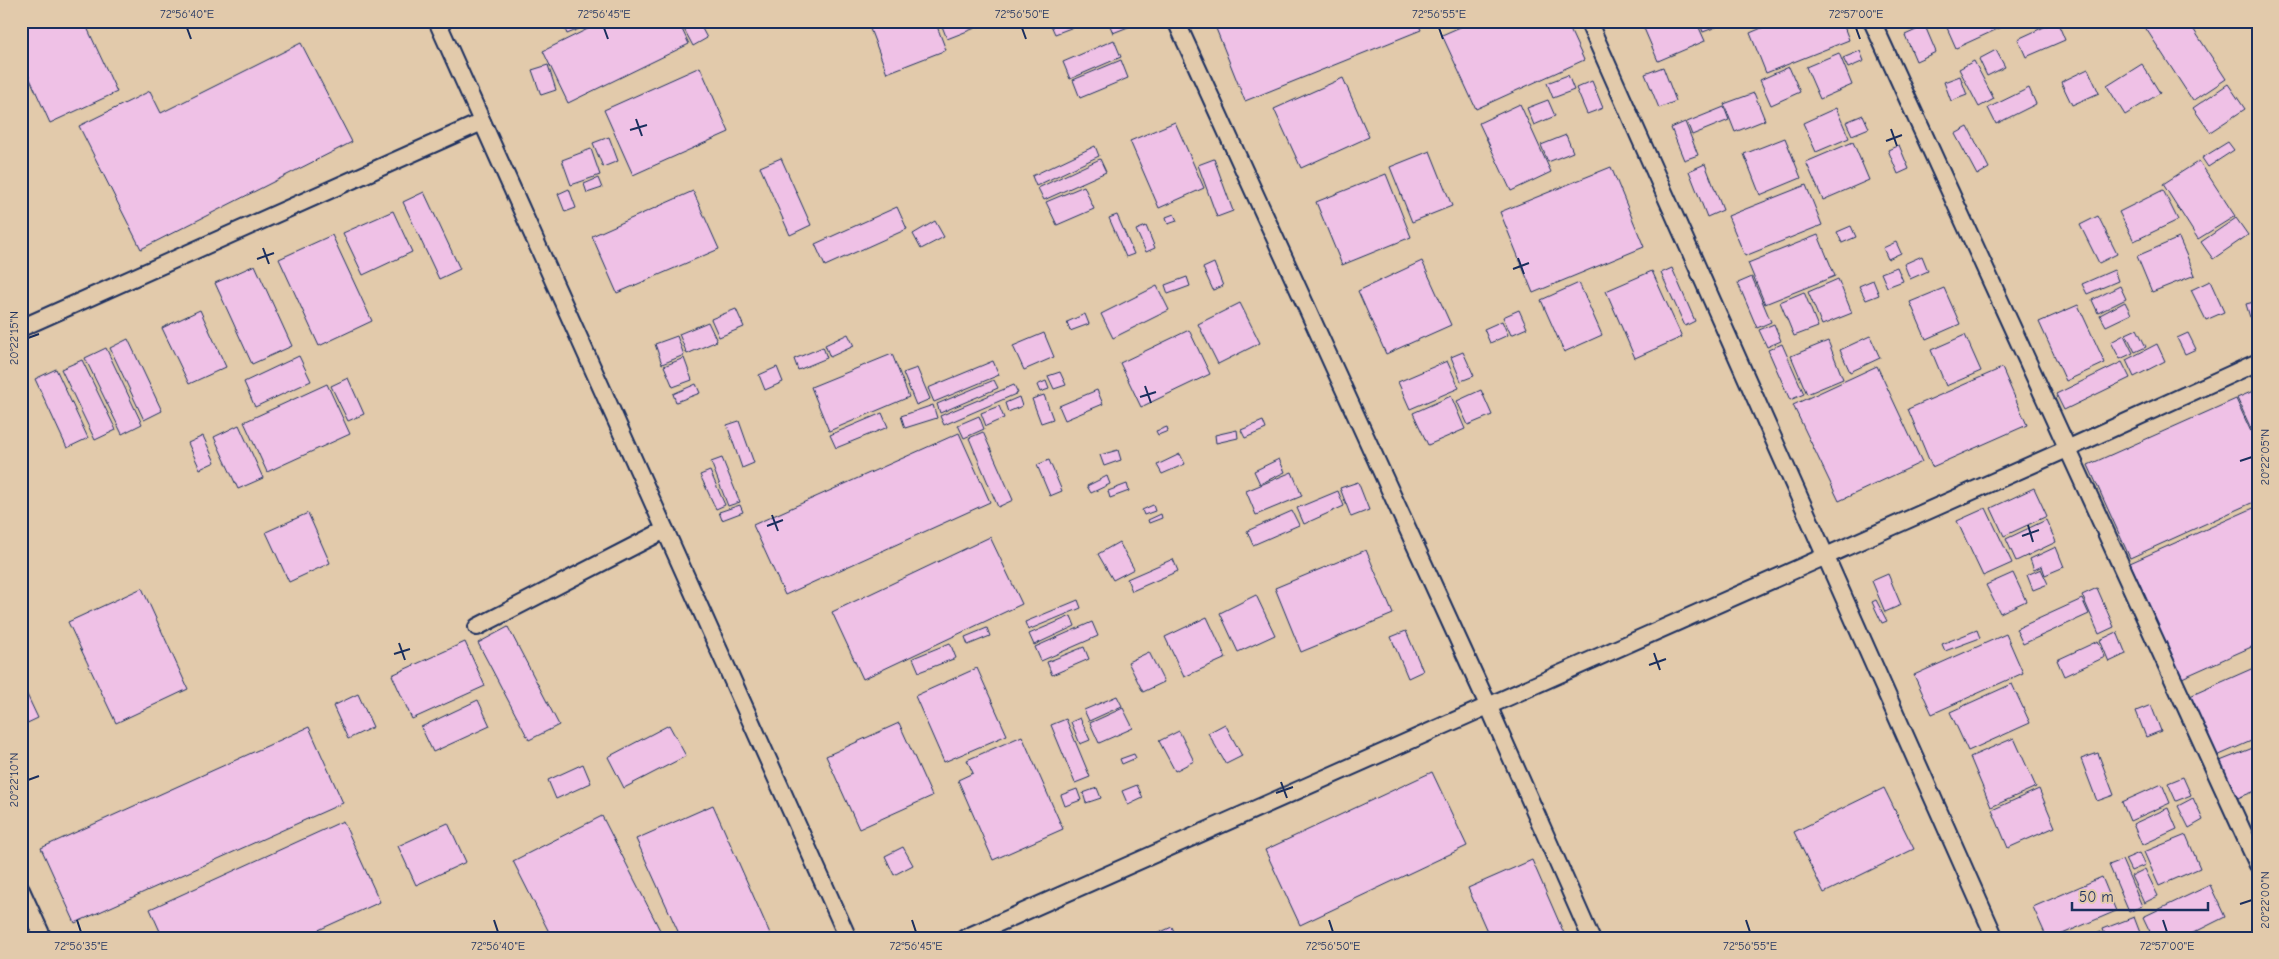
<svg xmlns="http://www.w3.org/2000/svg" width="2279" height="959" viewBox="0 0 2279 959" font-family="'Comic Neue',sans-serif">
  <rect width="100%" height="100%" fill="#e2caab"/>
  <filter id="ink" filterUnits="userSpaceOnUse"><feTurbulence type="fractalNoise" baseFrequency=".02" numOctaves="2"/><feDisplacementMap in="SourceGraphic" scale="10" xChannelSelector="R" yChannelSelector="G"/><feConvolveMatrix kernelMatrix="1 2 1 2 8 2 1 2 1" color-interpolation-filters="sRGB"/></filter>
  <g filter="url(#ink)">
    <!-- building -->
    <g fill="#efc1e6" stroke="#1b2f5e">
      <polygon points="21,21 84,21 117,92 50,123 21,59"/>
      <polygon points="576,21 579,29 567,34 562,22"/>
      <polygon points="604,21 678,21 689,44 568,103 543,51"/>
      <polygon points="695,21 698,21 707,38 693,46 683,27"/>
      <polygon points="867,21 935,21 946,50 887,73"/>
      <polygon points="940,21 993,21 947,39"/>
      <polygon points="1055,21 1089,21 1055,34 1050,23"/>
      <polygon points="1108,21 1132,21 1133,25 1113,33"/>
      <polygon points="1213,21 1417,21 1421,30 1245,101"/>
      <polygon points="1474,21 1566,21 1584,60 1476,109 1442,35"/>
      <polygon points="1654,21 1696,21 1705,41 1658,61 1643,26"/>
      <polygon points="1699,21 1719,21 1721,25 1703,32"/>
      <polygon points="1778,21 1842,21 1849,40 1766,73 1750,33"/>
      <polygon points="1944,21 2015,21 1956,48"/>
      <polygon points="2057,21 2065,40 2026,57 2018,39"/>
      <polygon points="2141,21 2188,21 2226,79 2193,101"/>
      <polygon points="1925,26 1936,52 1916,61 1905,35"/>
      <polygon points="1114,40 1121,57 1070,79 1063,62"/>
      <polygon points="301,43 352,142 141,249 79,126 150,91 161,113"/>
      <polygon points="1996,50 2005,67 1987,76 1979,59"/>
      <polygon points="1860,51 1864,61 1848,68 1843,58"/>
      <polygon points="1839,53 1852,85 1820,99 1806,67"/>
      <polygon points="1121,60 1128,78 1080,98 1073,80"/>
      <polygon points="1974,61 1994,99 1979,107 1959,69"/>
      <polygon points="2142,64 2160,93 2125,115 2107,86"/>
      <polygon points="548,65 556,90 541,95 532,70"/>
      <polygon points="700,67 729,132 633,175 604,110"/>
      <polygon points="1663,67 1676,101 1659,108 1645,74"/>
      <polygon points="1789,67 1800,92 1771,105 1760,80"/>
      <polygon points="2088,69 2099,93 2072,105 2061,82"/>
      <polygon points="1568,75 1574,90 1553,98 1547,83"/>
      <polygon points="1960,76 1967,95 1951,101 1944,82"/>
      <polygon points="1343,78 1369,137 1301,168 1274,109"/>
      <polygon points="1592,81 1603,108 1587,114 1576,88"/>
      <polygon points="2228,84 2245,109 2210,132 2193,108"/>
      <polygon points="2029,88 2036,104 1996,124 1988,108"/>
      <polygon points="1754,93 1765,120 1735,132 1724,104"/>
      <polygon points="1548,100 1555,116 1534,125 1527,108"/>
      <polygon points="1520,104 1551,172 1511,191 1479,123"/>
      <polygon points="1724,107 1729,120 1692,135 1687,122"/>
      <polygon points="1836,108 1849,138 1816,152 1803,123"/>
      <polygon points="1863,115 1869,128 1852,135 1846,122"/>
      <polygon points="1175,122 1204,188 1159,208 1130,141"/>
      <polygon points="1685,122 1698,155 1684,160 1671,128"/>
      <polygon points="1968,127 1989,168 1977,175 1955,134"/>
      <polygon points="1566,135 1573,152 1548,162 1541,145"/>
      <polygon points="609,137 618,161 603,167 593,143"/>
      <polygon points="1785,138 1801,178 1760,195 1744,154"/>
      <polygon points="1853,142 1869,180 1823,200 1806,162"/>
      <polygon points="2228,142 2234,150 2208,167 2202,158"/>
      <polygon points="1899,145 1909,169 1898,174 1888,150"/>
      <polygon points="1095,146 1099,156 1036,186 1032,176"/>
      <polygon points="591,149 600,175 571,185 562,160"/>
      <polygon points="1430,151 1452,206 1412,222 1390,167"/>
      <polygon points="781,158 811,225 790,235 760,167"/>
      <polygon points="1100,159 1106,172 1044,200 1038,188"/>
      <polygon points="1214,159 1233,211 1217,217 1198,165"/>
      <polygon points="2199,161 2235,216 2198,239 2163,184"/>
      <polygon points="1705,164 1723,210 1707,217 1689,171"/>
      <polygon points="1611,167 1644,247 1533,293 1500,212"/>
      <polygon points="1386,174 1411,237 1342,265 1316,202"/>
      <polygon points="598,178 602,188 587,193 584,184"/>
      <polygon points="1806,185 1822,225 1745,256 1728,216"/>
      <polygon points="1084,186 1094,209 1057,225 1046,202"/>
      <polygon points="569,189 576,208 565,212 558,194"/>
      <polygon points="2163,190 2178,220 2134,241 2119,212"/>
      <polygon points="693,191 719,249 617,293 592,236"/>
      <polygon points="424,192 460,269 439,279 403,202"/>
      <polygon points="897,207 907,229 825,266 815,244"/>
      <polygon points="393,211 412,252 363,275 343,233"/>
      <polygon points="1174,214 1177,221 1168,224 1166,217"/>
      <polygon points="1117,215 1134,254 1126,257 1109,218"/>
      <polygon points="2098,216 2117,254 2099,263 2080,225"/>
      <polygon points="2236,218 2248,235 2213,259 2201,242"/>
      <polygon points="935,221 944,237 921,249 913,234"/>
      <polygon points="1146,226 1155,248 1146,252 1136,230"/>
      <polygon points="1851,226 1856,237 1842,243 1837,232"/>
      <polygon points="332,235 372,321 319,346 279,259"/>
      <polygon points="1818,235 1835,276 1765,304 1748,263"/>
      <polygon points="2179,238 2195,275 2152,292 2137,256"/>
      <polygon points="1896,242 1901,253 1888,259 1883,248"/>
      <polygon points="1922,256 1928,271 1910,279 1904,264"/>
      <polygon points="1422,261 1451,325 1386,354 1358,291"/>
      <polygon points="1214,263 1223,286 1213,290 1203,268"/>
      <polygon points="255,265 292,346 252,364 215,283"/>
      <polygon points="1897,267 1903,281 1887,287 1881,273"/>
      <polygon points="1672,268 1695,321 1685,326 1661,273"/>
      <polygon points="2114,270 2118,281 2087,294 2082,284"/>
      <polygon points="1652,271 1682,337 1635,358 1606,291"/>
      <polygon points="1187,277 1190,286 1168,294 1165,285"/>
      <polygon points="1752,277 1771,322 1757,328 1738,283"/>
      <polygon points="1838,279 1852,313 1822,325 1808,292"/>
      <polygon points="1873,280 1879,295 1866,300 1859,286"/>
      <polygon points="2210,281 2224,312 2206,320 2191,290"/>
      <polygon points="1579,283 1602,335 1564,352 1541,300"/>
      <polygon points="1157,286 1169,310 1113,338 1101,314"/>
      <polygon points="2120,286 2126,299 2098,313 2092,300"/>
      <polygon points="1944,288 1960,324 1926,339 1910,302"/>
      <polygon points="1804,292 1818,327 1794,336 1780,302"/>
      <polygon points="2258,301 2258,322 2252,324 2246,304"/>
      <polygon points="2125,302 2131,314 2106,326 2100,315"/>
      <polygon points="1240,303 1260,343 1218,364 1198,324"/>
      <polygon points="2078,305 2105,363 2066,381 2039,322"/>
      <polygon points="736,309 744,327 719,337 711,319"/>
      <polygon points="200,310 226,367 189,384 162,328"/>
      <polygon points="1519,310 1527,328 1511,335 1503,317"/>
      <polygon points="1085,314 1089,324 1070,331 1067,322"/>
      <polygon points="1502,321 1508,335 1490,343 1484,329"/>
      <polygon points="708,322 717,341 687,354 679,334"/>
      <polygon points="1774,324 1781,341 1767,347 1759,330"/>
      <polygon points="2137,329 2146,347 2135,352 2126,334"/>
      <polygon points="1189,330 1210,374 1141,407 1120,363"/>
      <polygon points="1044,333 1054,357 1024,370 1013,346"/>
      <polygon points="2188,333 2196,349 2185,354 2177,338"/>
      <polygon points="848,334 854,346 830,357 825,345"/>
      <polygon points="1965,335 1981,371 1946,386 1931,350"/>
      <polygon points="2124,335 2133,353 2120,359 2111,342"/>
      <polygon points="677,336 684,355 662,364 655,344"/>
      <polygon points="1870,336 1880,358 1850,372 1840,350"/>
      <polygon points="128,339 162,411 144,420 110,348"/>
      <polygon points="1828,341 1843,379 1807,394 1791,356"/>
      <polygon points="1782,344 1804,394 1790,400 1768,350"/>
      <polygon points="2157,344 2165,361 2134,377 2126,360"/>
      <polygon points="823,347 827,358 798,370 794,359"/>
      <polygon points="106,348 142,424 122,434 85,358"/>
      <polygon points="1463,352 1474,376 1461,381 1451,357"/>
      <polygon points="892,354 909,397 829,431 811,387"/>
      <polygon points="299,356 311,381 255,407 244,382"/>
      <polygon points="684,358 692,380 673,387 664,366"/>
      <polygon points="82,360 116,430 95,440 61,369"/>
      <polygon points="993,361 999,375 934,402 928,388"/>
      <polygon points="1447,361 1459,388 1410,409 1398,382"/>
      <polygon points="2122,362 2130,378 2064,410 2056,394"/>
      <polygon points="1877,366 1922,462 1839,501 1793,405"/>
      <polygon points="777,367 783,382 765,390 759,375"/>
      <polygon points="917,368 930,399 916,405 903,373"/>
      <polygon points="2002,368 2027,425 1932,467 1908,409"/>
      <polygon points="56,369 88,438 67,448 35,379"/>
      <polygon points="1060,372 1066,385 1054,389 1048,376"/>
      <polygon points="348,378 364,414 348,421 331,386"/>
      <polygon points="994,380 998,388 940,413 937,404"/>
      <polygon points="1046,381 1049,389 1040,392 1037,385"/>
      <polygon points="327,384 350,434 267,472 244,422"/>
      <polygon points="696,384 700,393 676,402 673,394"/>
      <polygon points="1014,385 1018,393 944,425 940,416"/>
      <polygon points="2258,389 2258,444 2237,398"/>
      <polygon points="1097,390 1103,404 1065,420 1059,406"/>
      <polygon points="1481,390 1492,415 1468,425 1457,401"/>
      <polygon points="1044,395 1053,419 1041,423 1032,399"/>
      <polygon points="1451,396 1465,429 1428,445 1413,413"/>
      <polygon points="1019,397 1022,406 1008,412 1005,403"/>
      <polygon points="2236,399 2258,447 2258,500 2130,558 2088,465"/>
      <polygon points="933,405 937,418 905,428 901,416"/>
      <polygon points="999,406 1004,418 986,426 981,413"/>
      <polygon points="882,413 888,427 836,448 830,435"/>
      <polygon points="979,416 984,429 964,438 958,425"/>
      <polygon points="739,421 754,463 742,468 727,425"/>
      <polygon points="1263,421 1266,429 1245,438 1241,430"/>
      <polygon points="239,425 263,478 238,489 214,437"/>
      <polygon points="1167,427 1168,431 1158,435 1156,431"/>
      <polygon points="1237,430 1238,438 1216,443 1215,435"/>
      <polygon points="983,432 1013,500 998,507 969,438"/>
      <polygon points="959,433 990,502 785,595 753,525"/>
      <polygon points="203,436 215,462 200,469 188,443"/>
      <polygon points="1118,450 1121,460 1104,466 1100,455"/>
      <polygon points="1180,454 1185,464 1162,474 1157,465"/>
      <polygon points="722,458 740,502 728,506 711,462"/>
      <polygon points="1279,459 1285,472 1260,484 1254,471"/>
      <polygon points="1049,460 1062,491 1050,496 1037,465"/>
      <polygon points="710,471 725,505 716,509 700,475"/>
      <polygon points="1292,472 1302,496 1256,515 1246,491"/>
      <polygon points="1107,476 1110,484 1091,493 1087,486"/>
      <polygon points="1358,482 1369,510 1351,517 1340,488"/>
      <polygon points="1127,484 1129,491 1110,498 1108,491"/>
      <polygon points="2034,488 2047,516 2004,536 1991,508"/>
      <polygon points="1338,491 1344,506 1304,524 1297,508"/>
      <polygon points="740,505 743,512 722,520 719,512"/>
      <polygon points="1153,505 1155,511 1144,515 1142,510"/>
      <polygon points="2258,506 2258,644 2182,678 2130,563"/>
      <polygon points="1986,508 2012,563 1983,576 1957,521"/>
      <polygon points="1292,511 1299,525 1253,545 1247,531"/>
      <polygon points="308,513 330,563 289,582 266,532"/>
      <polygon points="1161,514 1162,518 1149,523 1148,520"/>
      <polygon points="2046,520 2056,542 2016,561 2006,539"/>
      <polygon points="990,537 1022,604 863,679 832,612"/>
      <polygon points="1119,542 1134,569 1113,580 1098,554"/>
      <polygon points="2056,547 2064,567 2045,575 2042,566 2034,570 2030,559"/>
      <polygon points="1366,550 1393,614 1301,652 1275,588"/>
      <polygon points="1173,559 1178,571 1132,591 1127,579"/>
      <polygon points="2041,569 2048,584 2033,590 2027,575"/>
      <polygon points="2013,573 2026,601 2000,613 1986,585"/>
      <polygon points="1888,574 1901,605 1885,612 1872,581"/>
      <polygon points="142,588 188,689 116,723 68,622"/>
      <polygon points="2097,588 2114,627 2099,634 2082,595"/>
      <polygon points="1256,595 1275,635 1238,652 1220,613"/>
      <polygon points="2082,599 2089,614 2023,644 2016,629"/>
      <polygon points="1078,600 1081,608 1028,630 1025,622"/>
      <polygon points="1876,600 1887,621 1882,623 1872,602"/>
      <polygon points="1071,616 1075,626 1034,645 1029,634"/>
      <polygon points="1207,617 1226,658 1184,677 1165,637"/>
      <polygon points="1092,622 1098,636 1041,661 1035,647"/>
      <polygon points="508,627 559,725 529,740 478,643"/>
      <polygon points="987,628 990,636 968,645 965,637"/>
      <polygon points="1977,630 1980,638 1945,651 1942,644"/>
      <polygon points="1406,631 1423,671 1408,678 1391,637"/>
      <polygon points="2117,632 2126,654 2109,662 2100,640"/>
      <polygon points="2006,634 2023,673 1932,714 1914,675"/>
      <polygon points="2098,641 2105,657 2064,676 2057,660"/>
      <polygon points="465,642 485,686 412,719 392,675"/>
      <polygon points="950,643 956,658 919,672 913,658"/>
      <polygon points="1084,647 1089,659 1052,675 1047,662"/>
      <polygon points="1149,652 1164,682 1143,692 1128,662"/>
      <polygon points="2258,666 2258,738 2217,756 2190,696"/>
      <polygon points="977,668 1007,735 944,762 915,696"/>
      <polygon points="21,682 38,718 21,726"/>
      <polygon points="2012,684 2030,723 1968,751 1950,712"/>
      <polygon points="358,694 373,727 348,739 333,706"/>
      <polygon points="1117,696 1122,706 1089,721 1084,710"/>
      <polygon points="478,700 490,726 433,752 421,727"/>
      <polygon points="2151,705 2161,731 2146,737 2136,711"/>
      <polygon points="1123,708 1133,728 1099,743 1090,723"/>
      <polygon points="1080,718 1090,740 1080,744 1071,722"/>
      <polygon points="1066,719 1090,777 1075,783 1051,725"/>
      <polygon points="899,723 932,796 859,829 826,756"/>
      <polygon points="1225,724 1242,756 1226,764 1208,733"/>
      <polygon points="669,725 686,756 624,788 608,757"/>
      <polygon points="309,727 343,803 75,923 41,848"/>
      <polygon points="1179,731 1194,761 1175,771 1159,741"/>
      <polygon points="1022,736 1063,829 993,860 958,780 973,773 967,760"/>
      <polygon points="2014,738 2036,787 1991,807 1970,757"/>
      <polygon points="2258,746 2258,790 2235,799 2220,761"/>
      <polygon points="2098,753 2114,795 2097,801 2081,759"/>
      <polygon points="1134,754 1136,758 1122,764 1120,759"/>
      <polygon points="583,764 591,783 556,799 548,780"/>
      <polygon points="1432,772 1467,846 1300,925 1265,850"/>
      <polygon points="2183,777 2191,795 2176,801 2168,783"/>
      <polygon points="2162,784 2170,803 2130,821 2122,802"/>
      <polygon points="1137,785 1143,798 1128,805 1122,791"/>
      <polygon points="1097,788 1101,798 1086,803 1083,793"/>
      <polygon points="1884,788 1914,849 1824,893 1794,832"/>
      <polygon points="1077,789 1081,800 1065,806 1061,795"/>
      <polygon points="2039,789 2055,827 2008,848 1992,810"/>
      <polygon points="2193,798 2203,820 2189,828 2178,806"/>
      <polygon points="713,805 772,938 681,938 636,839"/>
      <polygon points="2168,808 2177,829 2142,845 2133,824"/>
      <polygon points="602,816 664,938 552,938 513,861"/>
      <polygon points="343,821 380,902 301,938 163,938 150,909"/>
      <polygon points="448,823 466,862 416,885 398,846"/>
      <polygon points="2186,835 2200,868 2159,886 2144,852"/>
      <polygon points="903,847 913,865 894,875 885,856"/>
      <polygon points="2139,853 2145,865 2131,871 2125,859"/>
      <polygon points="1532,860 1566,938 1490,938 1468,888"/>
      <polygon points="2122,860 2142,906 2129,912 2109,865"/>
      <polygon points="2145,869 2158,896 2144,903 2131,876"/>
      <polygon points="2102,877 2116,911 2053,938 2047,938 2033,907"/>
      <polygon points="2210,885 2225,917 2183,938 2153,938 2143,917"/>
      <polygon points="2134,917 2142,938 2106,938 2103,929"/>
      <polygon points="1172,927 1177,938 1147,938"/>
      <polygon points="2101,932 2103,938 2086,938"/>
    </g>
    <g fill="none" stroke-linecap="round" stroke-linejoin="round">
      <!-- street casing -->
      <g stroke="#1b2f5e" stroke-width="20">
        <g id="street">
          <polyline points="437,21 848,938"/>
          <polyline points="1176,21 1488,705 1591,938"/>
          <polyline points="1588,21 1995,938"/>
          <polyline points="1872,21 2258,865"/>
          <polyline points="21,328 482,122"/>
          <polyline points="477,627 665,530"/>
          <polyline points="21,890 43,938"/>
          <polyline points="965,938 2067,449 2258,362"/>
        </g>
      </g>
      <!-- street -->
      <use href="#street" stroke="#e2caab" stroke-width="16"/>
    </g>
  </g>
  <!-- ticks -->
  <path fill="none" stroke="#1b2f5e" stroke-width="2" d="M 187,28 L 191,39M 604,28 L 608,39M 1022,28 L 1026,39M 1439,28 L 1443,39M 1856,28 L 1860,39M 636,119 L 642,136M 1891,129 L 1897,146M 630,130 L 647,125M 1886,141 L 1902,135M 263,248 L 269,264M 1518,258 L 1524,274M 257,259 L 274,253M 1513,269 L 1529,263M 28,338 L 39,334M 1145,386 L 1151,403M 1140,397 L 1156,392M 2240,461 L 2252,457M 772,515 L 778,531M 2028,525 L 2033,542M 767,526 L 783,520M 2022,536 L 2039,530M 399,643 L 405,660M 1654,653 L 1660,670M 394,654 L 410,649M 1649,665 L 1666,659M 28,780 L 39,776M 1281,782 L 1287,798M 1276,793 L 1293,787M 2240,904 L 2252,900M 77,920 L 81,932M 494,920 L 498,932M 912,920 L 916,932M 1329,920 L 1333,932M 1746,920 L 1750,932M 2163,920 L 2167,932"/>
  <!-- margin -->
  <rect width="2279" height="959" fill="none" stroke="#e2caab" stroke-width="55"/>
  <!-- scale -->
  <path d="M2072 902v8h136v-8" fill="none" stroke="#1b2f5e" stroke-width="2.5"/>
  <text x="2079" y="902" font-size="15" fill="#1b2f5e" stroke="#e2caab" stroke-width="4" paint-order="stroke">50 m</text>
  <rect x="28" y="28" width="2224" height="904" fill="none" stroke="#1b2f5e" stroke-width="2"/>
  <g font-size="12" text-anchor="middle" fill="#1b2f5e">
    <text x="187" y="18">72°56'40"E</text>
    <text x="604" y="18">72°56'45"E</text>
    <text x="1022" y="18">72°56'50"E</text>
    <text x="1439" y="18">72°56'55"E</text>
    <text x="1856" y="18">72°57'00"E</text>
    <text transform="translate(14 338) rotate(-90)" y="4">20°22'15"N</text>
    <text transform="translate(2265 457) rotate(-90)" y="4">20°22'05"N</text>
    <text transform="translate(14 780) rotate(-90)" y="4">20°22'10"N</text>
    <text transform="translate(2265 900) rotate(-90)" y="4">20°22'00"N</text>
    <text x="81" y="950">72°56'35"E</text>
    <text x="498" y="950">72°56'40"E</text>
    <text x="916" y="950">72°56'45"E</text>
    <text x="1333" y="950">72°56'50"E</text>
    <text x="1750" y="950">72°56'55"E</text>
    <text x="2167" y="950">72°57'00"E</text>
  </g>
</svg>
